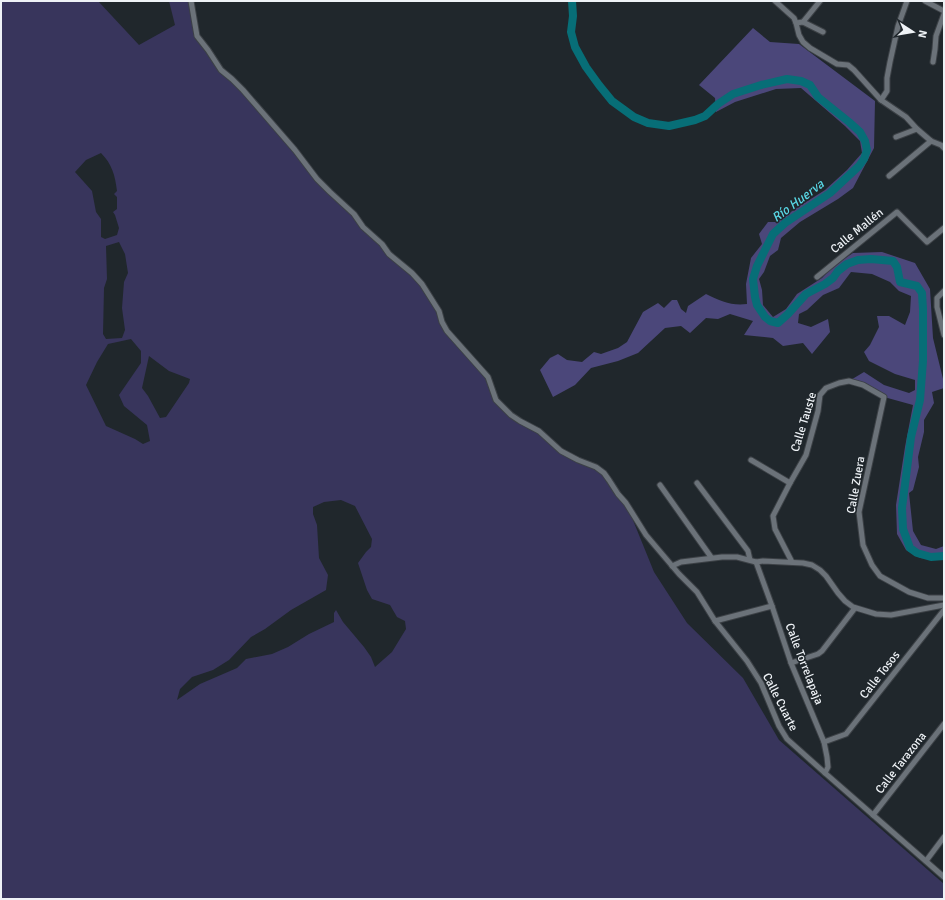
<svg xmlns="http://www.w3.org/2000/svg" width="945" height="900" viewBox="0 0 945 900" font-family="Signika,sans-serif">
  <rect width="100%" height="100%" fill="#20272c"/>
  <!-- green -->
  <path fill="#38355c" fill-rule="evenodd" d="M 1,1 L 98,1 L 139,45 L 175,25 L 169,1 L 191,1 L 197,36 L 221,70 L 232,79 L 317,179 L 363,227 L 422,284 L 442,322 L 488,377 L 492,388 L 504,408 L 539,431 L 561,451 L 596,467 L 626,503 L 654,572 L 687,623 L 743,678 L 779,740 L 944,884 L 944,899 L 1,899 ZM 101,153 C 112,164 115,175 117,191 L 114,194 L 117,197 L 117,209 L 113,212 L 115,215 L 119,228 L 117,235 L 105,239 L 101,237 L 101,219 L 96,212 L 92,191 L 75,172 L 86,160 ZM 119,242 L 125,254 L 128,273 L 124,282 L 122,308 L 125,330 L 122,338 L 106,339 L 103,334 L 104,288 L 107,279 L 106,246 ZM 131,339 L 141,351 L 141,363 L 119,395 L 124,406 L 147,425 L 150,441 L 143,444 L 135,439 L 106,426 L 86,385 L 97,362 L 108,344 ZM 149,356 L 169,371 L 190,379 L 189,383 L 166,417 L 160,418 L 148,396 L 142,388 ZM 341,500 L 355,506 L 372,539 L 371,547 L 366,552 L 358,563 L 367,590 L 372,599 L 390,605 L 397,617 L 405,621 L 406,629 L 392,652 L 375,667 L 371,657 L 364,647 L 343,622 L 336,610 L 334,613 L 334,622 L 309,634 L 288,647 L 272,654 L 246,659 L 237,668 L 200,684 L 177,700 L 180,689 L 192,677 L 213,670 L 229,660 L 251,637 L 265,629 L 291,610 L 326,590 L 328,575 L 319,558 L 317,525 L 313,514 L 313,507 L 324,502 Z"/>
  <!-- forest -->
  <path fill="#4b477a" d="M 753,28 L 770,42 L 799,44 L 875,101 L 874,148 L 853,188 L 838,199 L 800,222 L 781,238 L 778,250 L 770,256 L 764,272 L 759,279 L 762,290 L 763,305 L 773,317 L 786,309 L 797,294 L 822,278 L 832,267 L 853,253 L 882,252 L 915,263 L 930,289 L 933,338 L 944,383 L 944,388 L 932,392 L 934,403 L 924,420 L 924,432 L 918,457 L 919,467 L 913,490 L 909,493 L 913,531 L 921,545 L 936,549 L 944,546 L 944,560 L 920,558 L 906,550 L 897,534 L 896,505 L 905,447 L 913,405 L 884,397 L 849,381 L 864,372 L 884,385 L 909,393 L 915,390 L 915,380 L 895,374 L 869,361 L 864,352 L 870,345 L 879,327 L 877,316 L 889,316 L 905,325 L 910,312 L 911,296 L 899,291 L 890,282 L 872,274 L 851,272 L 839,288 L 823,295 L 807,310 L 799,314 L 798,323 L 811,327 L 828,319 L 830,332 L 812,354 L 803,343 L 783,346 L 773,338 L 744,335 L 753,321 L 730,314 L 718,319 L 706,318 L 690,333 L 681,326 L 665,328 L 638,353 L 618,361 L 591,368 L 575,385 L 553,397 L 540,370 L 550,358 L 558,354 L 567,360 L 582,362 L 594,352 L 601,354 L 618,348 L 627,342 L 643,312 L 658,303 L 664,308 L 672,300 L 677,300 L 681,309 L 686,313 L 688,306 L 706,294 C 721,301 731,306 747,304 L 746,284 L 751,258 L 762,244 L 759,234 L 768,222 L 777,222 L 795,209 L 825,190 L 847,170 L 862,153 L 860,141 L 845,126 L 801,88 L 776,89 L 735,102 L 716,112 L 715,98 L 699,85 Z"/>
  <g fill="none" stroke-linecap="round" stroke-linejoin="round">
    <!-- river -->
    <polyline stroke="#076e77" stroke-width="8" points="572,1 573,16 571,32 575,47 586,67 599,85 612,101 634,117 648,123 669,126 695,120 705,116 718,104 733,94 761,85 787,79 801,81 810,85 818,97 849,122 860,132 865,141 867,150 864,159 859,166 830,193 785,223 773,234 757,266 753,279 755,297 757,305 765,317 770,321 778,323 788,314 806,294 825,284 833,278 838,271 847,264 858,260 871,259 893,261 897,267 900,282 917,286 922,293 923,309 923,361 920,400 911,437 902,508 903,529 910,548 917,553 931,557 944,556"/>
    <!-- minor casing -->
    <g stroke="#3c4146" stroke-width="7">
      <g id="minor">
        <polyline points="191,1 197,36 208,50 221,70 232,79 243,90 295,150 317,179 330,192 354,214 363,227 382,244 389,254 412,273 422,284 439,311 442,322 447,331 488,377 496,400 511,415 520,421 539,431 561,451 578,460 596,467 604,473 609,480 618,494 626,503 646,535 679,574 697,592 715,621 747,661 761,683 779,726 787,739 825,773 944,877"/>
        <polyline points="775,1 794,18 796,23 799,35 803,42 810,48 837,64 848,65 854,70 881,100 906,117 917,129 931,141 941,145 944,148"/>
        <polyline points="925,1 944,11"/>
        <polyline points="803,22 823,32"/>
        <polyline points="796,23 803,22 820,1"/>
        <polyline points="933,62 935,49 936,36 944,14"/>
        <polyline points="881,100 887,91 887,78 890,62 898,26 907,1"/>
        <polyline points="896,137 917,129"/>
        <polyline points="889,176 931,141"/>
        <polyline points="817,277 897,212 927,242 944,228"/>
        <polyline points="944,291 937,298 937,307 944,335"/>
        <polyline points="751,460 790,483"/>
        <polyline points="697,483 748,551 750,560"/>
        <polyline points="660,485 711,557"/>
        <polyline points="756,562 772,606 791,663 824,742 827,757 828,767 825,773"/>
        <polyline points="792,562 775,529 773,516 790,483 806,455 818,411 820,395 826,388 839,383 849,381 863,385 884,397 859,512 863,545 872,565 880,576 909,592 928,598 944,598"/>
        <polyline points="672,566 681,562 722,557 737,557 756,562 763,561 803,563 812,565 820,570 826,576 838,593 845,601 853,607 876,614 891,615 944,605"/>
        <polyline points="715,621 772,606"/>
        <polyline points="791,663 818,654 822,651 855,608"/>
        <polyline points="824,742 846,734 944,610"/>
        <polyline points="873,815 944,724"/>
        <polyline points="926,861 944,837"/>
      </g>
    </g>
    <!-- minor -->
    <use href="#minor" stroke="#6b7279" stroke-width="5"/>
  </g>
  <g text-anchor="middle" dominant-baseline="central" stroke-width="3" stroke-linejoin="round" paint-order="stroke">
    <!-- street labels -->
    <g font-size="12" fill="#eef2f6" stroke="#20272c">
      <text transform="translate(857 231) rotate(-39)">Calle Mallén</text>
      <text transform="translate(804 422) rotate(-73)">Calle Tauste</text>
      <text transform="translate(856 485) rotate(-80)">Calle Zuera</text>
      <text transform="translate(804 664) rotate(69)">Calle Torrelapaja</text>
      <text transform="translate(880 675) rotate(-52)">Calle Tosos</text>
      <text transform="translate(780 702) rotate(63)">Calle Cuarte</text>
      <text transform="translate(901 763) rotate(-52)">Calle Tarazona</text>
    </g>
    <!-- water labels -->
    <g font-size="13" font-style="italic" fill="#59d8e6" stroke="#20272c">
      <text transform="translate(798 201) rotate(-37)">Río Huerva</text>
    </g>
  </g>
  <!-- border -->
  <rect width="945" height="900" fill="none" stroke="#eef2f6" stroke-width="4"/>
  <!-- north arrow -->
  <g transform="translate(913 32) rotate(102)" stroke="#20272c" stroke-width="3" paint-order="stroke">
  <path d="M0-3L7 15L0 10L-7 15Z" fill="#eef2f6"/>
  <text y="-6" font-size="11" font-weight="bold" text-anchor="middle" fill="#eef2f6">N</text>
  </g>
</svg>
